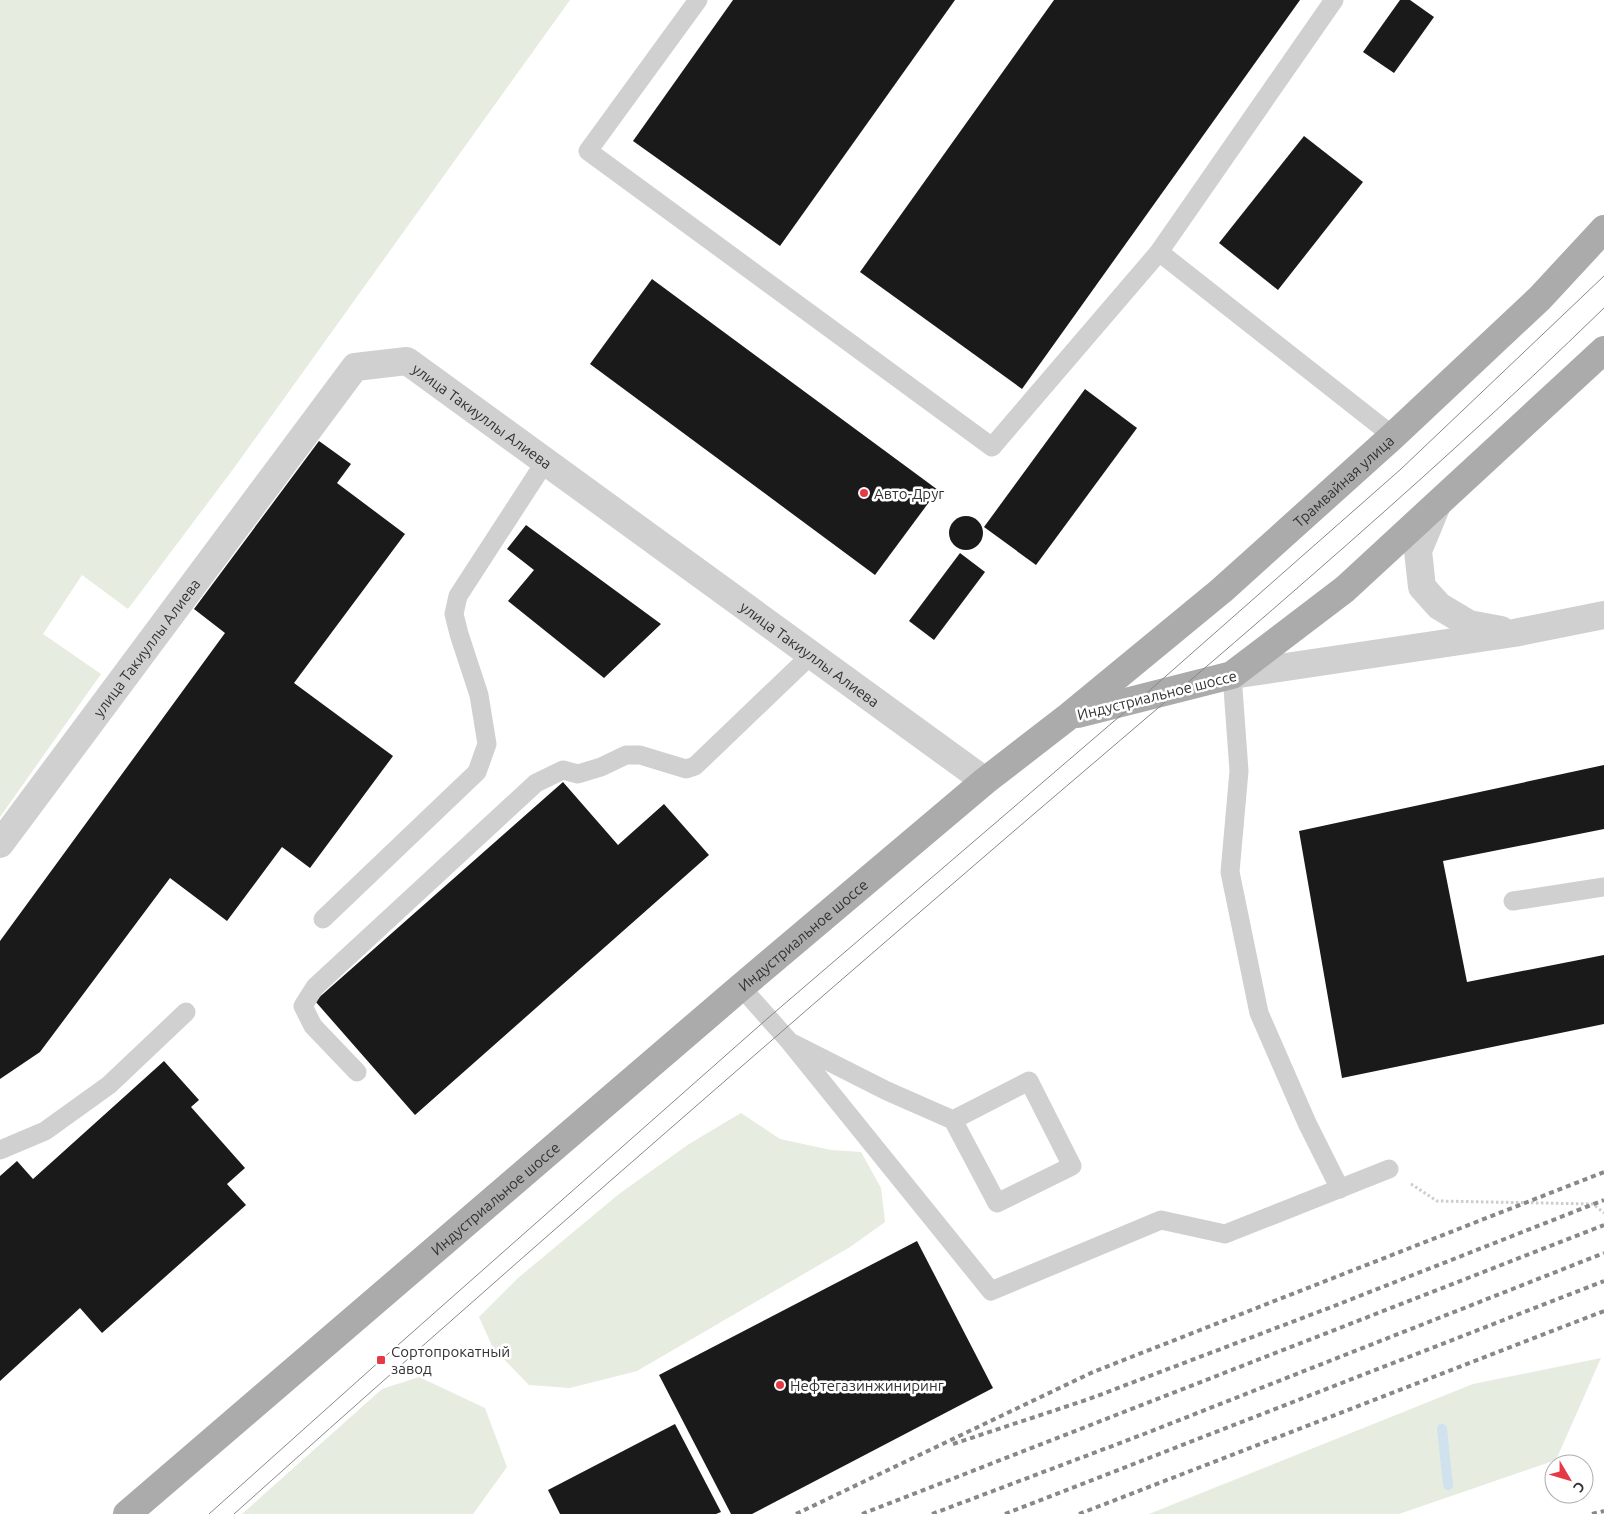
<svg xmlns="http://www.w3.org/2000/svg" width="1604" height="1514" viewBox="0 0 1604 1514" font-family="Ubuntu,sans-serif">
  <rect width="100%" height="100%" fill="#fff"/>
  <!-- green -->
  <g fill="#e6ecdf">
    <polygon points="0,0 570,0 234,468 128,609 82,575 43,634 101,674 0,817"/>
    <polygon points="741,1113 780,1139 831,1150 861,1152 881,1188 885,1222 850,1247 637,1371 570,1388 529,1385 493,1348 479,1317 518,1278 619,1194 689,1144"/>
    <polygon points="1601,1358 1556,1460 1399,1514 1149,1514 1473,1384"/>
    <polygon points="419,1377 485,1408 507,1467 473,1514 242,1514 382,1389"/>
  </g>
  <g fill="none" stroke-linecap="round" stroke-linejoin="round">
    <!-- stream -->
    <polyline stroke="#cfe2ee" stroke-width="10" points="1442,1429 1448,1485"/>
  </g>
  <!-- building -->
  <g fill="#1a1a1a">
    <polygon points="733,0 955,0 780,246 633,141"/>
    <polygon points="1054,0 1300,0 1022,389 860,272"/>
    <polygon points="1400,0 1410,0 1434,17 1394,73 1363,52"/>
    <polygon points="1304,136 1363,182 1278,290 1219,243"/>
    <polygon points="652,279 938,490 875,575 590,364"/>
    <polygon points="1085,389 1137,428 1036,565 984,527"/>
    <polygon points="319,441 351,464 337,483 405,534 294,683 393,756 310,868 282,847 227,921 170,878 40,1052 0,1079 0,941 225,633 194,609"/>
    <circle cx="966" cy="533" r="17"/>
    <polygon points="526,525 661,624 604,678 508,601 534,570 507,549"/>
    <polygon points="960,553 985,572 934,640 909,621"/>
    <polygon points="1604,765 1604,829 1443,861 1467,982 1604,955 1604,1024 1342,1078 1299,831"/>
    <polygon points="563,782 618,845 664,804 709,855 415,1115 315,1001"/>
    <polygon points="164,1061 199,1100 191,1107 245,1168 227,1184 246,1205 102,1333 80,1308 0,1381 0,1176 17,1161 33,1179"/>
    <polygon points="917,1241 993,1388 752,1514 731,1514 659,1375"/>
    <polygon points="675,1424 721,1512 716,1514 560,1514 548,1490"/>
  </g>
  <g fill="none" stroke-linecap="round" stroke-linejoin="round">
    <!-- path -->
    <polyline stroke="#cdcdcd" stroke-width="3" stroke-dasharray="2.5 2.5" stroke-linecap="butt" points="1411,1184 1437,1201 1593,1204 1604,1213"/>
    <!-- service -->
    <g stroke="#d0d0d0" stroke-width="19">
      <polyline points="698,0 588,151 992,447 1159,252 1334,0"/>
      <polyline points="1159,252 1393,436"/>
      <polyline points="1232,675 1239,771 1230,872 1259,1013 1307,1123 1340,1189"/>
      <polyline points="1513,901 1604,887"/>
      <polyline points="323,919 477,772 487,744 479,695 459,634 454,614 458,596 545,462"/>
      <polyline points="741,987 789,1041 991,1291 1161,1220 1225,1234 1389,1169"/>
      <polyline points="794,1044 887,1091 953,1120 997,1203 1072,1166 1029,1081 953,1120"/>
      <polyline points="357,1072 313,1026 303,1006 315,987 536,783 563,770 578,774 601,767 626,755 640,755 686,769 695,766 811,655"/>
      <polyline points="0,1150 45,1131 109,1085 186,1012"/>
    </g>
    <!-- minor -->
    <path stroke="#d0d0d0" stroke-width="28" id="s1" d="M 0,844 L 355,367 L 407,361 L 985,781"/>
    <!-- tertiary -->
    <g stroke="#d0d0d0" stroke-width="28">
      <polyline points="1437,505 1418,551 1422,587 1439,606 1469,624 1501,630"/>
      <polyline points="1232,675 1514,633 1604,615"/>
    </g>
    <!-- primary -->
    <g stroke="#ababab" stroke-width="28">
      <polyline points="1078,714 1232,675 1345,589 1604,350"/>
      <path id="s2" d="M 127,1514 L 741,987 L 985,781 L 1069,716 L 1222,590 L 1393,436 L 1540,298 L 1604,229"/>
    </g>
    <!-- tram -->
    <g stroke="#888" stroke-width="1">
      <polyline points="209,1514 381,1360 768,1018 1141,698 1401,469 1604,276"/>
      <path d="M 234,1514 C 489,1285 748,1060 1007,837 C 1209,664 1414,493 1604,308"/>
    </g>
    <!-- rail -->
    <g stroke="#888" stroke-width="4" stroke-dasharray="5 4" stroke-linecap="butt">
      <polyline points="953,1444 1089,1399 1334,1306 1604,1200"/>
      <polyline points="796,1514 1093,1372 1604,1172"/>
      <polyline points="862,1514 1604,1225"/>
      <polyline points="932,1514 1144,1434 1604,1253"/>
      <polyline points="1005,1514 1604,1281"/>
      <polyline points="1079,1514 1604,1311"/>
      <polyline points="1592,1514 1604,1511"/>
    </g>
  </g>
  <!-- markers -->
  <g fill="#e63946" stroke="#fff" stroke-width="2">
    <circle cx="864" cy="493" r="5"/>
    <rect x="376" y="1355" width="10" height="10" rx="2.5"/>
    <circle cx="780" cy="1385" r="5"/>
  </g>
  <g text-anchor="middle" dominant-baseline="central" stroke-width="5" stroke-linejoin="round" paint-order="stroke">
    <!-- street labels -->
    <g font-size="15" fill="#333" stroke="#fff">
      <text stroke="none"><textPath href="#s1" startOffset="740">улица Такиуллы Алиева</textPath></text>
      <text stroke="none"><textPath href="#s2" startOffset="1596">Трамвайная улица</textPath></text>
      <text stroke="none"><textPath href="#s1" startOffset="245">улица Такиуллы Алиева</textPath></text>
      <text stroke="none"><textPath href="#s1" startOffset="1145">улица Такиуллы Алиева</textPath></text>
      <text transform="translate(1157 695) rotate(-14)">Индустриальное шоссе</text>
      <text stroke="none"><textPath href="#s2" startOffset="890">Индустриальное шоссе</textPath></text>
      <text stroke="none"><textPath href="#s2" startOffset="485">Индустриальное шоссе</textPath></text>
    </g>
    <!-- poi labels -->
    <g font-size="15" fill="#333" stroke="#fff" text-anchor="start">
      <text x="874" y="493">Авто-Друг</text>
      <text x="391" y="1351">Сортопрокатный<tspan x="391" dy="17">завод</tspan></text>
      <text x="790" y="1385">Нефтегазинжиниринг</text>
    </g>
  </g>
  <!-- north arrow -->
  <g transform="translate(1569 1479) rotate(128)"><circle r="24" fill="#ffffff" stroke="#adadad"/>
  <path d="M0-4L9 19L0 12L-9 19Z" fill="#e63946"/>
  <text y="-8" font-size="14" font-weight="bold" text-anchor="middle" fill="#333333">С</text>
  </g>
</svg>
